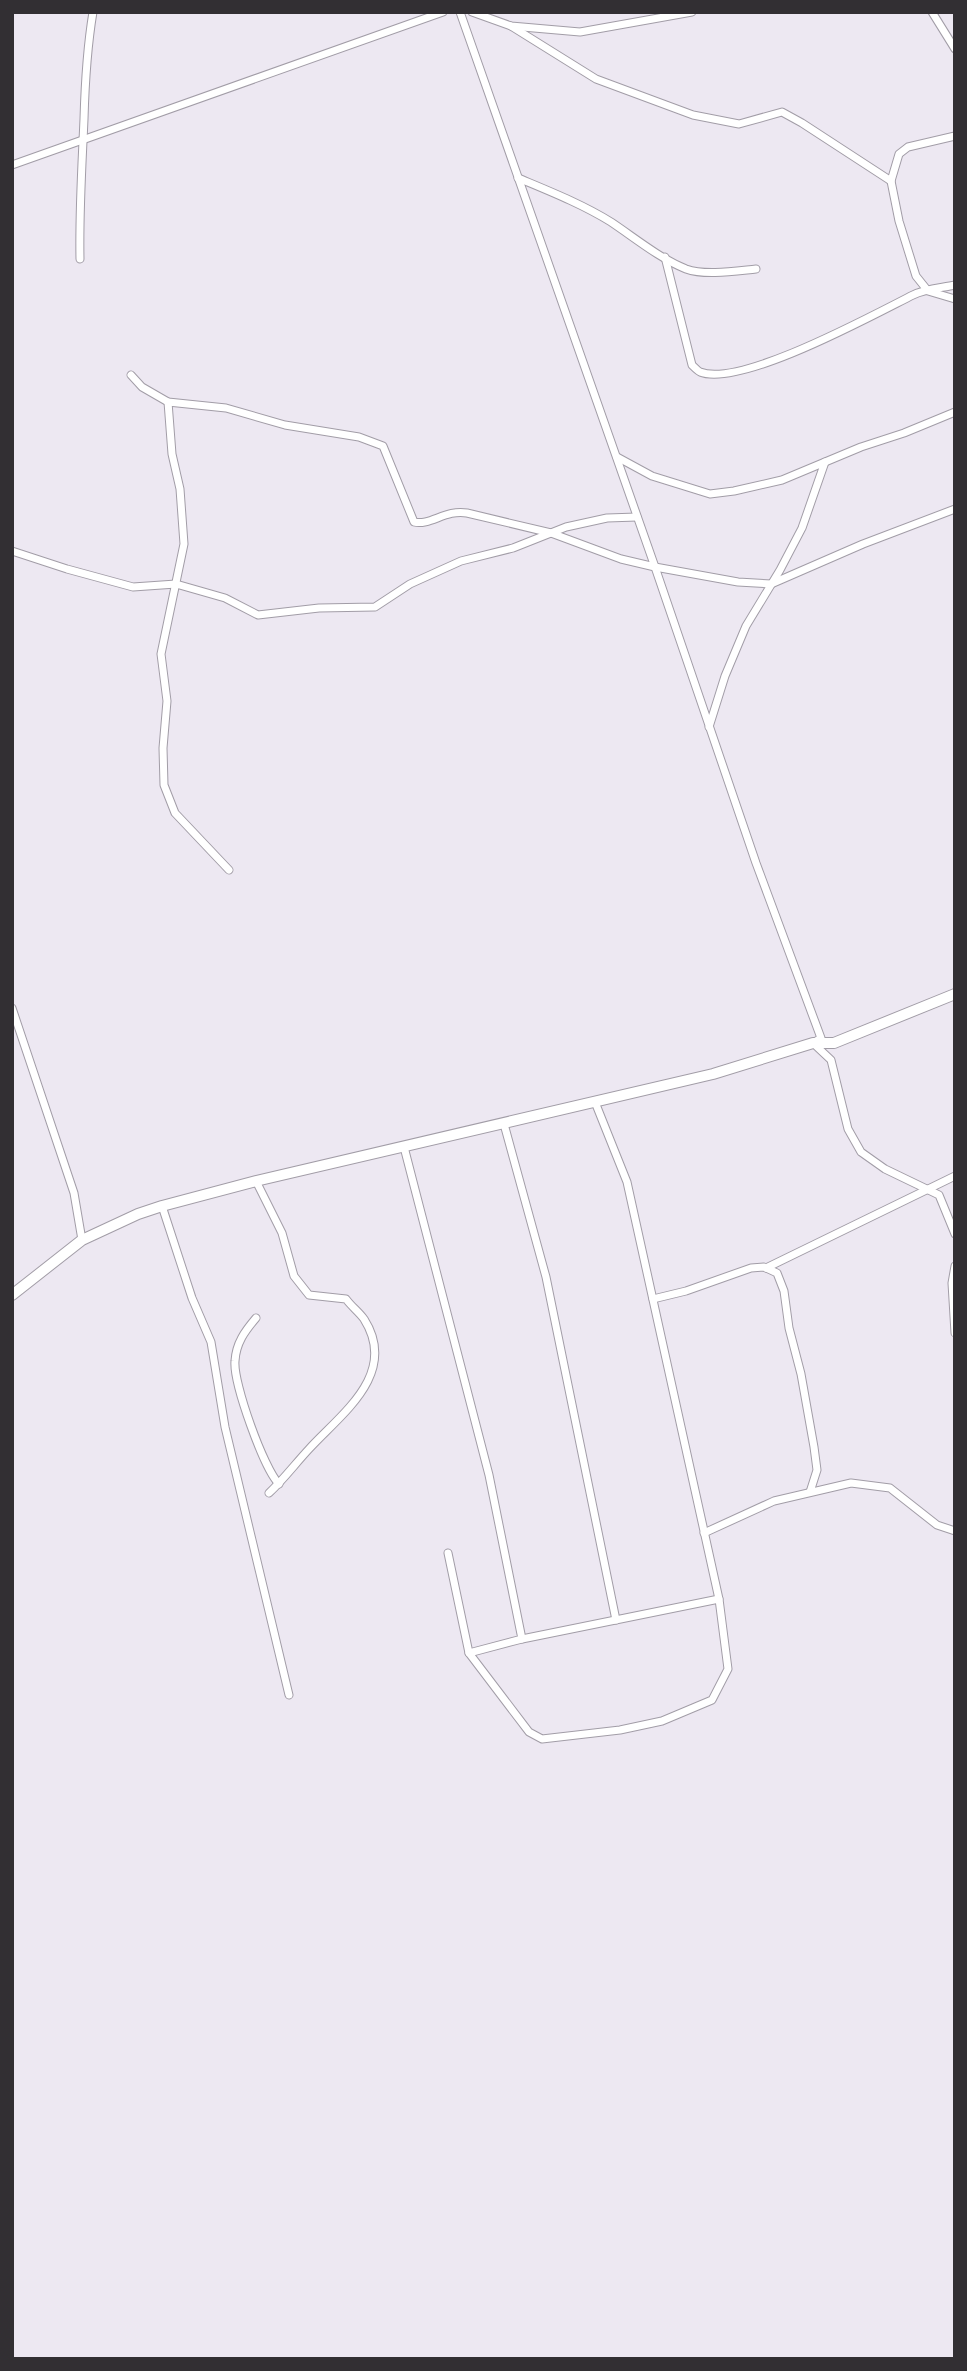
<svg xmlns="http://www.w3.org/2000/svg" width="967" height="2371" viewBox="0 0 967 2371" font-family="Arial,sans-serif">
  <rect width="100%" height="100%" fill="#ede8f2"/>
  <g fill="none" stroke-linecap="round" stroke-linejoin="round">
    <!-- minor casing -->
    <g stroke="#a29da7" stroke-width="9">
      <g id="minor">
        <polyline points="460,12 655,567 756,863 821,1038 813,1043 831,1060 848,1129 861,1152 885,1169 939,1195 955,1234"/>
        <polyline points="472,12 511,26 580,32 692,12"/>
        <polyline points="932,12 955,49"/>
        <polyline points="511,26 596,79 693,115 739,124 782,112 802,123 891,181"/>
        <polyline points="955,136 908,147 899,154 891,181 899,221 916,276 928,291 955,299"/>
        <polyline points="12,165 443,12"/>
        <path d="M 518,178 C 549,191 582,204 611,222 C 635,238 659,258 686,269 C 705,276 736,271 756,269"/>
        <path d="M 665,257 L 692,365 C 693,366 699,372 700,372 C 740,388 873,315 913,295 C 925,289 941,288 955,285"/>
        <path d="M 80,259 C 79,212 82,166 84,119 C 85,83 87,48 93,12"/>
        <path d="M 131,375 L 142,387 L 168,402 L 226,408 L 285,425 L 359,437 L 383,446 L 414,522 C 430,526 446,509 467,513 L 551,533 L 621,559 L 655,567 L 738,582 L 771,584 L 863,544 L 955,509"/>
        <polyline points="168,402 172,454 180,489 184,544 161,654 167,701 163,748 164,785 175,813 229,870"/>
        <polyline points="617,457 652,476 710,494 734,491 782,480 861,447 904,433 955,412"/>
        <polyline points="12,551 67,569 133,587 176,584 225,598 258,615 319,608 375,607 410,584 461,561 513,548 566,527 607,518 637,517"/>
        <polyline points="709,727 725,676 746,626 780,570 802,528 825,462"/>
        <polyline points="12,1008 74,1193 82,1240"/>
        <polyline points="504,1124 546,1277 616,1620"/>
        <polyline points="404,1147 489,1475 522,1639 469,1653"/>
        <path d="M 256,1181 L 282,1233 L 294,1276 L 309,1295 L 346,1299 C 351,1306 359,1312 364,1319 C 399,1374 341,1414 309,1449 C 295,1464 284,1479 269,1493"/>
        <polyline points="162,1206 192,1298 211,1342 225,1427 289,1695"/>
        <polyline points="955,1266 952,1283 955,1333"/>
        <polyline points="766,1268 955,1176"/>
        <polyline points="653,1299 686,1291 751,1268 764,1267 777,1273 784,1291 789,1328 801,1374 814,1447 817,1470 810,1492"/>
        <path d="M 256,1318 C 245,1331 236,1343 235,1361 C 233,1383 264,1469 279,1484"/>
        <polyline points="704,1533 774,1501 851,1483 890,1488 937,1525 955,1531"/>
        <polyline points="448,1553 469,1653 529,1732 542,1739 620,1730 662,1721 712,1700 728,1669 719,1599 627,1182 595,1102"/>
        <polyline points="522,1639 719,1599"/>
      </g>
    </g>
    <!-- secondary casing -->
    <g stroke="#a29da7" stroke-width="12">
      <polyline id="secondary" points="12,1295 82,1240 138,1214 162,1206 256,1181 713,1074 813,1043 834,1043 955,994"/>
    </g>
    <!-- minor -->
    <use href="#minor" stroke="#fff" stroke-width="7"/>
    <!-- secondary -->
    <use href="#secondary" stroke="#fff" stroke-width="10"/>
  </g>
  <!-- border -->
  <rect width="967" height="2371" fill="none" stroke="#322f33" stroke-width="28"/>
</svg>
